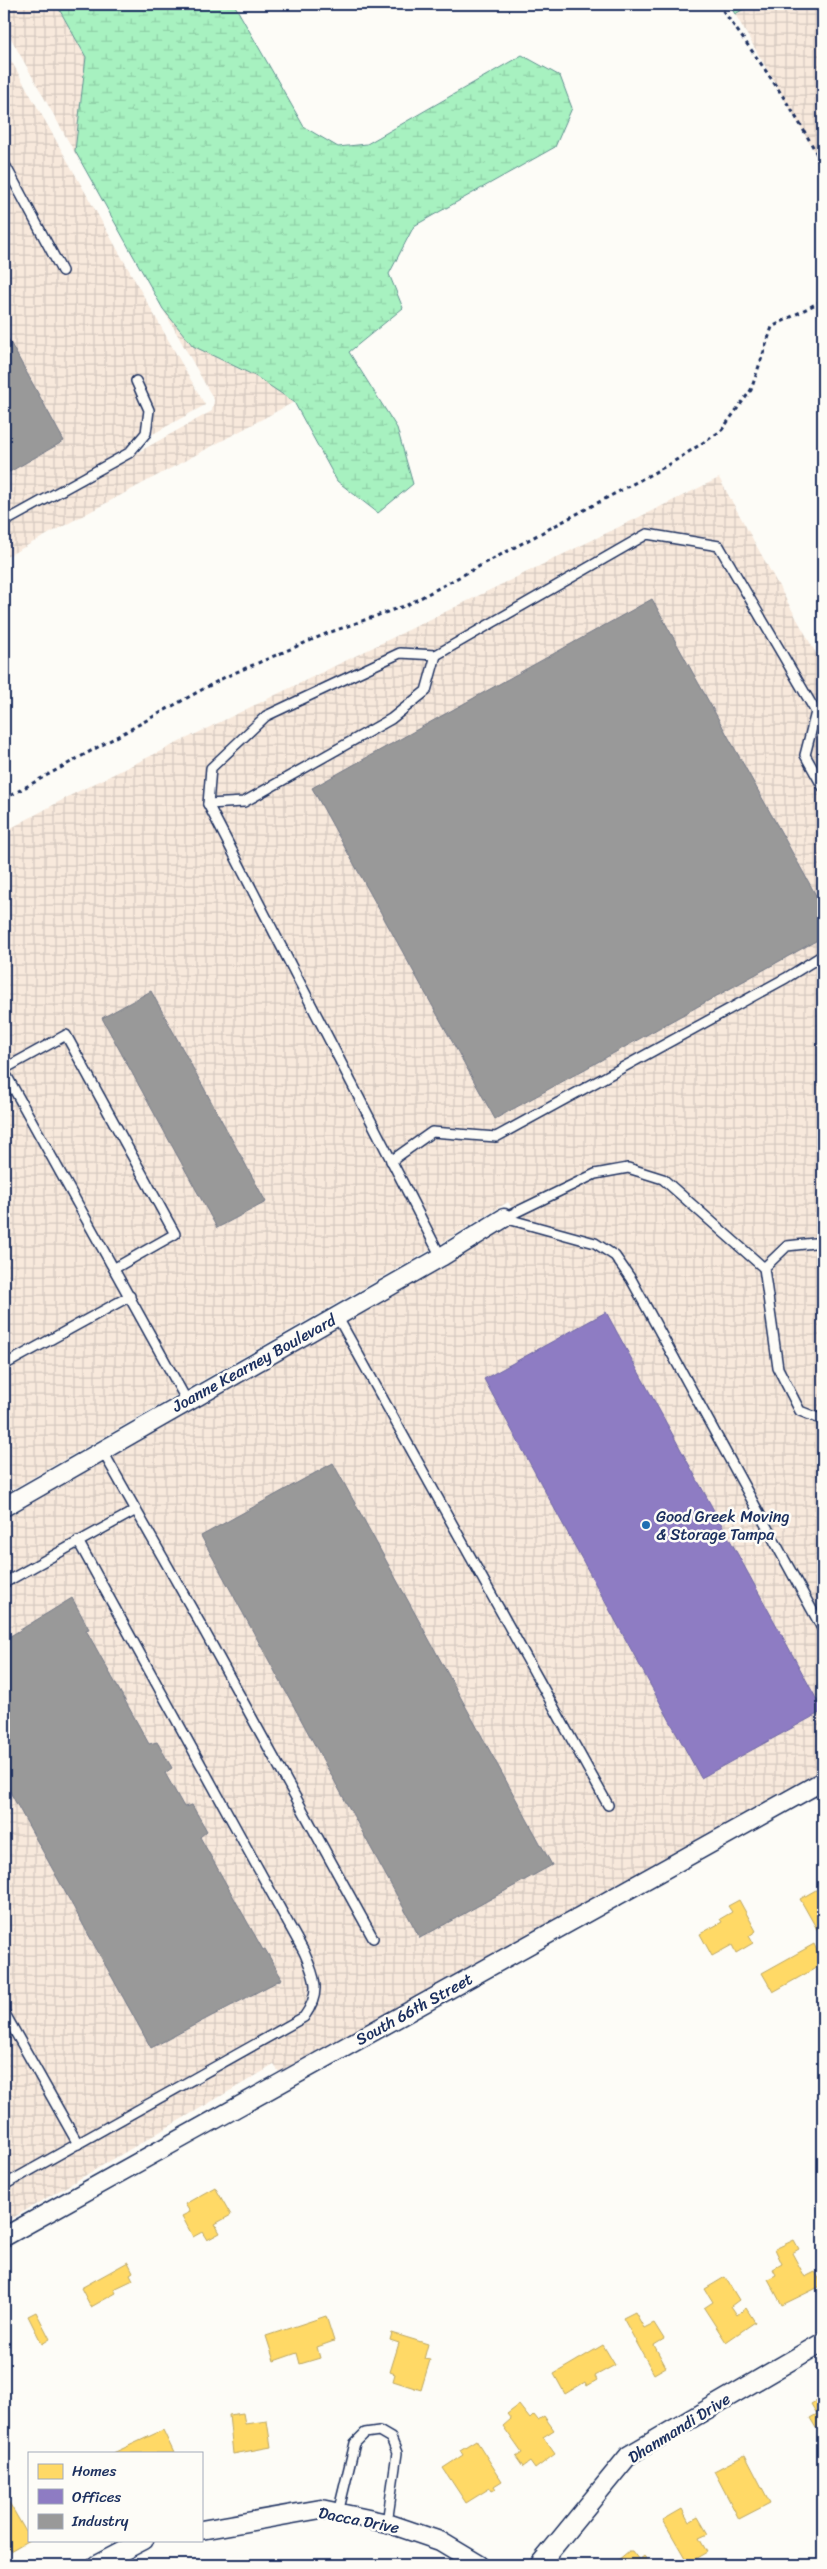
<svg xmlns="http://www.w3.org/2000/svg" width="827" height="2569" viewBox="0 0 827 2569" font-family="Sriracha,sans-serif">
  <defs>
    <pattern id="industrial-grid" width="8" height="8" patternUnits="userSpaceOnUse" patternTransform="scale(1.25)"><rect width="8" height="8" fill="#f8e9dc"/><path d="M0 4h8M4 0v8" fill="none" stroke="#d4c8bf"/></pattern>
    <pattern id="forest-crowns" width="20" height="18" patternUnits="userSpaceOnUse" patternTransform="scale(1.25)"><rect width="20" height="18" fill="#a7f1c0"/><path d="M2 6a3 3 0 1 1 6 0M12 15a3 3 0 1 1 6 0" fill="none" stroke="#8fcfa7"/></pattern>
    <pattern id="wetland-marsh" width="20" height="14" patternUnits="userSpaceOnUse" patternTransform="scale(1.25)"><rect width="20" height="14" fill="#a7f1c0"/><path d="M1 5h8M5 5V1M11 12h8M15 12V8" fill="none" stroke="#8fcfa7"/></pattern>
  </defs>
  <rect width="100%" height="100%" fill="#fdfcf7"/>
  <filter id="ink" filterUnits="userSpaceOnUse"><feTurbulence type="fractalNoise" baseFrequency=".02" numOctaves="2"/><feDisplacementMap in="SourceGraphic" scale="10" xChannelSelector="R" yChannelSelector="G"/><feConvolveMatrix kernelMatrix="1 2 1 2 8 2 1 2 1" color-interpolation-filters="sRGB"/></filter>
  <g filter="url(#ink)">
    <!-- industrial -->
    <g fill="url(#industrial-grid)">
      <polygon points="4,4 48,4 58,8 86,57 75,151 80,162 4,26"/>
      <polygon points="753,4 823,4 823,166 735,14"/>
      <polygon points="4,48 205,405 4,517"/>
      <polygon points="163,309 193,346 255,376 294,402 4,558 4,527 212,411 214,400"/>
      <polygon points="719,478 823,666 823,1769 279,2072 274,2065 4,2223 4,1519 446,1266 520,1220 508,1202 435,1247 4,1494 4,832 75,793"/>
    </g>
    <!-- forest -->
    <polygon fill="url(#forest-crowns)" stroke="#61908f" points="729,4 753,4 735,14"/>
    <!-- wetland -->
    <polygon fill="url(#wetland-marsh)" stroke="#61908f" points="48,4 234,4 304,127 338,147 367,144 522,55 560,76 572,108 555,147 414,226 389,274 403,308 349,352 397,428 413,484 378,513 337,481 294,402 255,376 193,346 163,309 75,151 86,57 59,9"/>
    <!-- homes -->
    <g fill="#ffd966" stroke="#bba664">
      <polygon points="823,1886 823,1940 800,1899"/>
      <polygon points="739,1900 756,1931 749,1936 753,1943 736,1953 732,1945 712,1956 700,1934 722,1922 720,1919 732,1912 728,1906"/>
      <polygon points="814,1944 823,1964 773,1992 762,1973"/>
      <polygon points="215,2187 231,2215 215,2224 220,2233 207,2240 202,2232 193,2237 182,2216 190,2212 185,2204"/>
      <polygon points="794,2240 799,2249 792,2253 805,2277 815,2272 823,2285 782,2305 768,2279 776,2275 773,2269 782,2264 775,2249"/>
      <polygon points="128,2262 133,2272 130,2274 133,2280 114,2289 116,2293 91,2307 81,2288"/>
      <polygon points="725,2277 739,2300 731,2306 737,2315 746,2308 755,2322 726,2342 704,2308 713,2302 705,2289"/>
      <polygon points="36,2312 50,2339 42,2344 28,2316"/>
      <polygon points="635,2312 644,2328 654,2323 664,2339 654,2345 666,2367 654,2374 623,2318"/>
      <polygon points="326,2316 334,2341 317,2347 320,2358 300,2364 297,2353 274,2361 266,2336"/>
      <polygon points="392,2333 428,2344 424,2359 430,2360 421,2390 393,2381 395,2374 390,2372 399,2343 390,2340"/>
      <polygon points="603,2345 615,2365 595,2376 597,2380 587,2386 585,2382 565,2394 554,2374"/>
      <polygon points="821,2398 823,2425 816,2428 810,2418 817,2414 811,2404"/>
      <polygon points="519,2405 530,2419 534,2415 538,2420 544,2416 554,2430 543,2437 555,2454 535,2469 530,2462 523,2467 516,2457 522,2453 503,2426 511,2419 507,2414"/>
      <polygon points="243,2413 245,2424 267,2421 271,2447 233,2454 229,2415"/>
      <polygon points="163,2430 174,2453 113,2453 122,2449"/>
      <polygon points="476,2440 502,2481 494,2486 496,2489 492,2491 490,2488 466,2503 443,2468 463,2455 460,2450"/>
      <polygon points="745,2455 770,2503 739,2519 714,2471"/>
      <polygon points="7,2499 29,2537 29,2540 10,2551 4,2540 4,2501"/>
      <polygon points="682,2509 689,2522 698,2517 708,2534 699,2538 707,2552 688,2563 663,2520"/>
      <polygon points="629,2551 632,2551 639,2560 644,2556 651,2565 612,2565"/>
    </g>
    <!-- offices -->
    <polygon fill="#8e7cc3" stroke="#6c65a5" points="606,1312 823,1711 701,1778 484,1379"/>
    <!-- industry -->
    <g fill="#999" stroke="#737987">
      <polygon points="4,331 64,441 4,475"/>
      <polygon points="652,599 823,908 823,937 495,1119 312,788"/>
      <polygon points="151,991 266,1202 217,1228 102,1018"/>
      <polygon points="333,1463 552,1865 420,1938 201,1536"/>
      <polygon points="72,1598 89,1629 86,1630 149,1744 157,1742 172,1768 165,1773 184,1807 192,1805 207,1831 200,1837 263,1950 265,1949 282,1979 151,2048 4,1781 4,1640"/>
    </g>
    <g fill="none" stroke-linecap="round" stroke-linejoin="round">
      <!-- service casing -->
      <g stroke="#1b2f5e" stroke-width="12">
        <g id="service">
          <polyline points="4,163 62,271"/>
          <polyline points="4,522 129,453 146,433 149,410 136,381"/>
          <polyline points="208,804 244,802 391,719 426,691 436,655"/>
          <polyline points="4,1069 66,1035 175,1234 115,1268"/>
          <polyline points="4,1071 187,1401"/>
          <polyline points="391,1161 432,1132 496,1137 786,978 823,955"/>
          <polyline points="504,1218 595,1243 615,1256 631,1279 823,1630"/>
          <polyline points="504,1218 595,1174 628,1168 663,1179 764,1268"/>
          <polyline points="823,1242 787,1246 764,1268 778,1368 800,1411 823,1420"/>
          <polyline points="441,1257 208,804 211,768 266,716 400,653 436,655 647,534 719,546 816,712 805,755 823,787"/>
          <polyline points="337,1316 608,1805"/>
          <polyline points="4,1365 130,1296"/>
          <polyline points="102,1450 201,1625 373,1938"/>
          <polyline points="4,1583 136,1510"/>
          <polyline points="4,2012 78,2144"/>
          <path d="M 4,2185 L 304,2017 C 322,1992 315,1978 304,1952 L 78,1541"/>
          <polyline points="338,2513 355,2443 365,2433 379,2431 391,2438 397,2453 387,2523"/>
        </g>
      </g>
      <!-- minor casing -->
      <g stroke="#1b2f5e" stroke-width="21">
        <g id="minor">
          <polyline points="4,1507 441,1257 504,1218"/>
          <polyline points="4,2237 823,1781"/>
          <polyline points="201,2530 321,2509 387,2523 440,2541 480,2565"/>
          <polyline points="96,2565 144,2540"/>
          <polyline points="539,2565 629,2455 823,2342"/>
        </g>
      </g>
      <!-- path -->
      <g stroke="#1b2f5e" stroke-width="3" stroke-dasharray="4 4" stroke-linecap="butt">
        <path d="M 718,4 C 756,56 794,108 823,166"/>
        <polyline points="4,799 225,677 328,633 407,605 670,464 721,431 751,390 772,327 823,300"/>
      </g>
      <!-- service -->
      <use href="#service" stroke="#fdfcf7" stroke-width="9"/>
      <!-- minor -->
      <use href="#minor" stroke="#fdfcf7" stroke-width="18"/>
    </g>
  </g>
  <!-- markers -->
  <circle fill="#1f6fb2" stroke="#fdfcf7" stroke-width="2" cx="646" cy="1525" r="5"/>
  <g text-anchor="middle" dominant-baseline="central" stroke-width="5" stroke-linejoin="round" paint-order="stroke">
    <!-- street labels -->
    <g font-size="16" fill="#1b2f5e" stroke="#fdfcf7">
      <text transform="translate(254 1363) rotate(-29)">Joanne Kearney Boulevard</text>
      <text transform="translate(414 2009) rotate(-29)">South 66th Street</text>
      <text transform="translate(679 2428) rotate(-32)">Dhanmandi Drive</text>
      <text transform="translate(359 2520) rotate(11)">Dacca Drive</text>
    </g>
    <!-- poi labels -->
    <g font-size="16" fill="#1b2f5e" stroke="#fdfcf7" text-anchor="start">
      <text x="656" y="1516">Good Greek Moving<tspan x="656" dy="18">&amp; Storage Tampa</tspan></text>
    </g>
  </g>
  <!-- margin -->
  <rect width="827" height="2569" fill="none" stroke="#fdfcf7" stroke-width="20"/>
  <rect x="10" y="10" width="807" height="2549" fill="none" stroke="#1b2f5e" stroke-width="2" filter="url(#ink)"/>
  <!-- legend -->
  <rect x="28" y="2452" width="175" height="90" fill="#fdfcf7" stroke="#a3aaba"/>
  <rect x="38" y="2464" width="25" height="15" fill="#ffd966" stroke="#a3aaba"/>
  <text x="72" y="2476" font-size="15" fill="#1b2f5e">Homes</text>
  <rect x="38" y="2489" width="25" height="15" fill="#8e7cc3" stroke="#a3aaba"/>
  <text x="72" y="2502" font-size="15" fill="#1b2f5e">Offices</text>
  <rect x="38" y="2514" width="25" height="15" fill="#999999" stroke="#a3aaba"/>
  <text x="72" y="2526" font-size="15" fill="#1b2f5e">Industry</text>
</svg>
